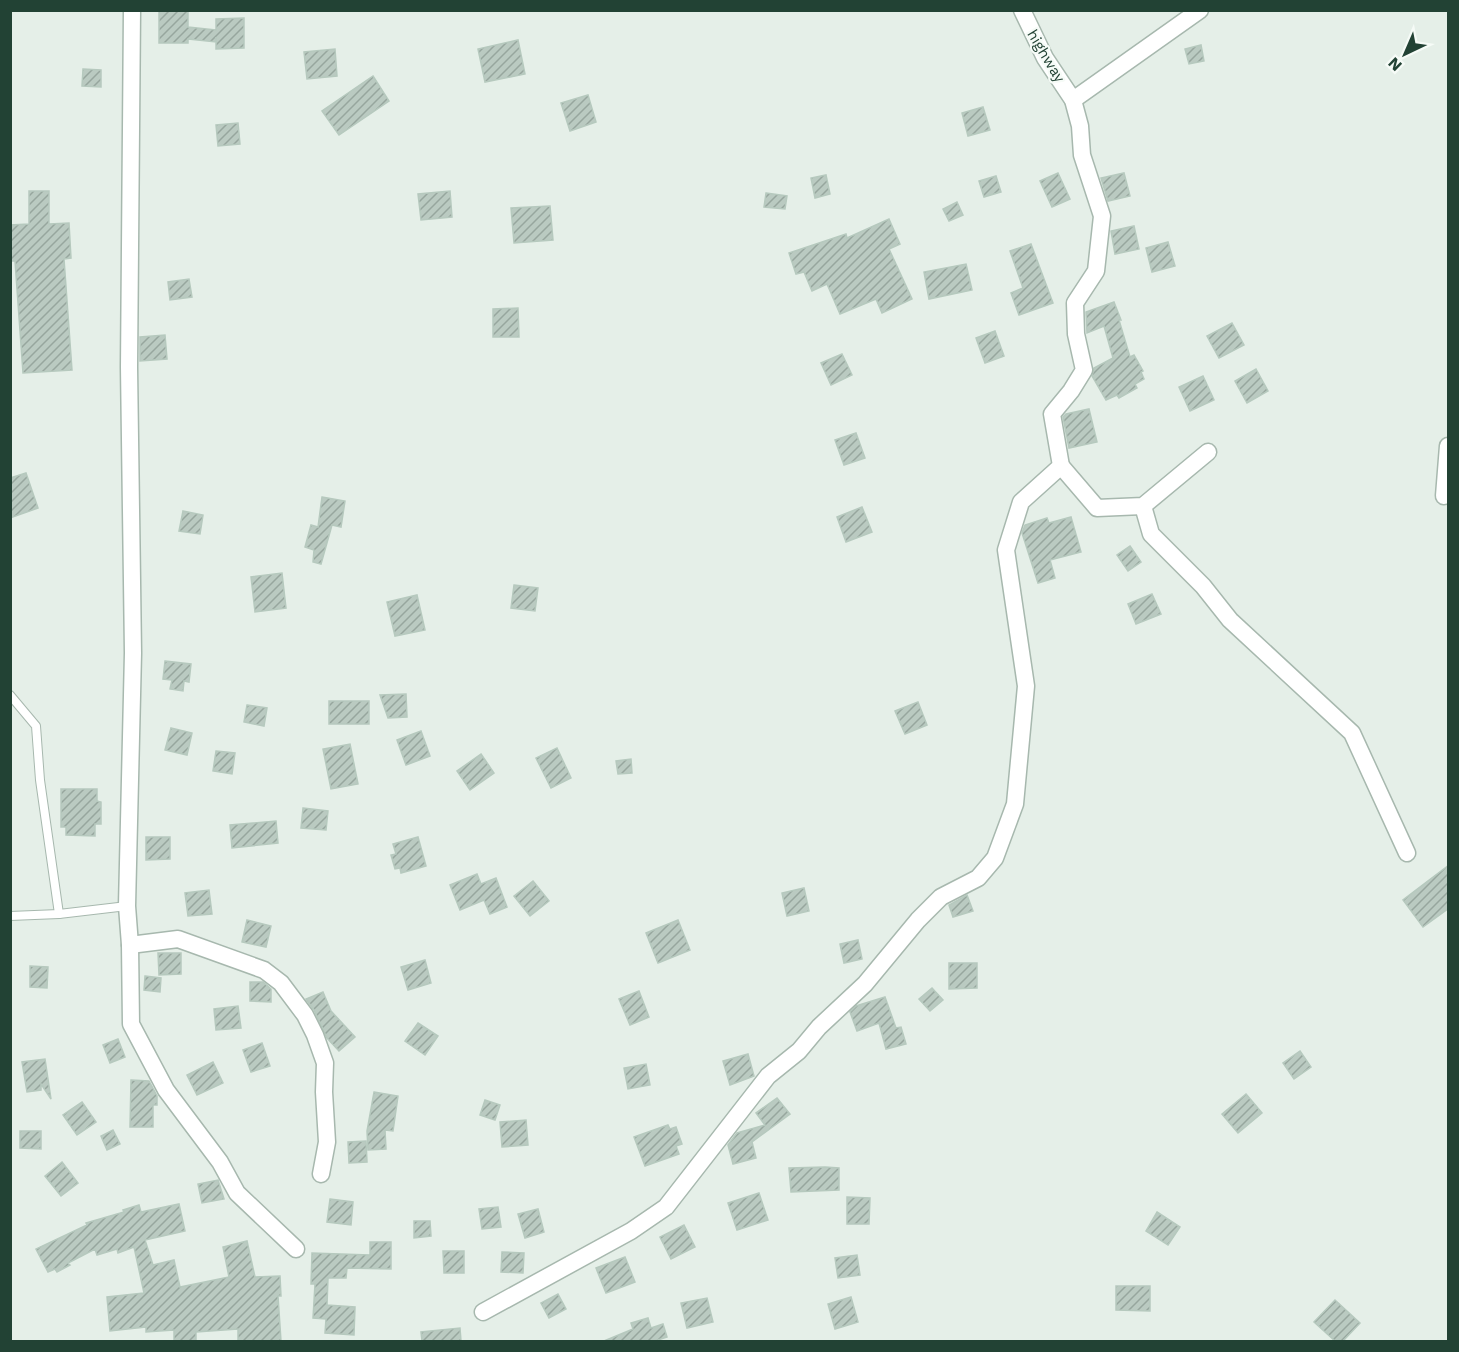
<svg xmlns="http://www.w3.org/2000/svg" width="1459" height="1352" viewBox="0 0 1459 1352" font-family="'Work Sans',sans-serif">
  <defs>
    <pattern id="building-hatch" width="6" height="6" patternUnits="userSpaceOnUse" patternTransform="scale(1.5)"><rect width="6" height="6" fill="#bacac1"/><path d="M-1 1l2-2M0 6l6-6M5 7l2-2" fill="none" stroke="#97a69e"/></pattern>
  </defs>
  <rect width="100%" height="100%" fill="#e5efe8"/>
  <!-- building -->
  <g fill="url(#building-hatch)" stroke="#b6c9be" stroke-width="1.5">
    <polygon points="159,10 188,10 188,27 216,30 216,19 244,18 244,48 216,49 216,37 216,42 188,39 188,43 159,43"/>
    <polygon points="518,40 525,74 485,82 478,49"/>
    <polygon points="1201,45 1204,61 1189,64 1185,49"/>
    <polygon points="335,49 337,76 307,79 304,52"/>
    <polygon points="83,69 101,70 101,87 82,86"/>
    <polygon points="373,76 389,101 339,135 322,111"/>
    <polygon points="588,95 596,122 570,131 561,103"/>
    <polygon points="983,107 990,130 968,136 962,113"/>
    <polygon points="238,123 240,144 218,146 216,125"/>
    <polygon points="1058,173 1070,199 1052,207 1040,181"/>
    <polygon points="1124,173 1130,196 1108,201 1101,178"/>
    <polygon points="826,175 830,194 815,198 811,178"/>
    <polygon points="996,176 1001,192 984,197 979,181"/>
    <polygon points="29,191 49,191 49,224 69,223 71,258 64,259 72,370 23,373 15,261 10,261 10,225 29,224"/>
    <polygon points="450,191 452,217 421,220 418,194"/>
    <polygon points="766,193 787,196 785,209 764,207"/>
    <polygon points="957,202 963,215 949,221 943,209"/>
    <polygon points="550,206 553,240 514,243 511,208"/>
    <polygon points="889,219 900,244 889,249 912,299 882,313 876,299 840,314 827,284 812,291 804,272 796,274 789,253 846,234 847,238"/>
    <polygon points="1134,226 1139,249 1115,254 1111,231"/>
    <polygon points="1168,242 1175,266 1152,272 1146,248"/>
    <polygon points="1031,244 1053,303 1019,315 1011,293 1023,288 1010,251"/>
    <polygon points="966,264 972,290 929,299 924,272"/>
    <polygon points="189,279 192,297 170,300 168,282"/>
    <polygon points="1114,302 1121,320 1119,320 1130,357 1134,355 1143,371 1141,372 1144,379 1135,384 1137,388 1119,398 1117,395 1106,400 1092,376 1094,368 1113,358 1104,326 1087,333 1086,312"/>
    <polygon points="518,308 519,337 493,337 493,309"/>
    <polygon points="1232,323 1244,345 1219,358 1207,336"/>
    <polygon points="995,331 1004,356 985,363 976,338"/>
    <polygon points="165,335 167,359 140,361 140,337"/>
    <polygon points="842,354 852,375 831,385 821,363"/>
    <polygon points="1256,369 1268,391 1247,403 1235,381"/>
    <polygon points="1203,376 1214,400 1190,411 1179,387"/>
    <polygon points="1089,409 1097,442 1069,448 1063,417 1066,414"/>
    <polygon points="856,433 865,458 844,465 835,440"/>
    <polygon points="26,473 38,508 10,518 10,478"/>
    <polygon points="322,497 345,501 341,527 332,525 321,564 313,562 314,550 305,547 311,525 318,527"/>
    <polygon points="862,507 872,532 846,542 837,517"/>
    <polygon points="183,511 203,515 200,534 179,531"/>
    <polygon points="1071,517 1081,552 1050,560 1055,578 1038,583 1022,533 1025,525 1047,518 1049,523"/>
    <polygon points="1130,546 1141,562 1128,571 1117,555"/>
    <polygon points="282,573 286,608 255,612 251,577"/>
    <polygon points="514,585 538,588 535,611 511,608"/>
    <polygon points="1152,594 1161,614 1136,624 1128,604"/>
    <polygon points="417,595 425,630 395,636 387,602"/>
    <polygon points="165,661 191,664 189,682 184,681 183,691 170,689 172,680 163,679"/>
    <polygon points="406,694 407,717 388,718 380,695"/>
    <rect x="329" y="701" width="40" height="23"/>
    <polygon points="918,702 927,725 905,734 895,711"/>
    <polygon points="247,705 267,708 264,726 244,722"/>
    <polygon points="171,728 192,733 187,755 165,750"/>
    <polygon points="421,731 430,756 406,765 397,740"/>
    <polygon points="350,744 358,784 331,789 323,749"/>
    <polygon points="557,748 571,778 551,788 536,758"/>
    <polygon points="216,751 235,753 232,774 213,771"/>
    <polygon points="481,754 494,773 470,790 457,771"/>
    <polygon points="631,759 632,773 618,774 616,761"/>
    <polygon points="61,789 97,789 97,801 101,802 101,824 95,824 95,836 66,835 66,827 61,827"/>
    <polygon points="303,808 328,811 326,830 301,828"/>
    <polygon points="276,821 278,843 232,848 230,825"/>
    <polygon points="146,837 170,837 170,859 146,860"/>
    <polygon points="418,837 426,866 401,873 400,868 395,869 391,855 396,854 393,844"/>
    <polygon points="1449,865 1449,908 1423,927 1403,900"/>
    <polygon points="477,874 481,884 496,878 507,907 490,914 484,900 460,910 450,885"/>
    <polygon points="533,881 549,901 530,916 514,896"/>
    <polygon points="804,888 809,911 787,916 782,893"/>
    <polygon points="209,890 212,914 188,916 185,893"/>
    <polygon points="967,895 973,911 953,917 949,905"/>
    <polygon points="247,920 271,926 266,947 242,942"/>
    <polygon points="678,920 690,950 658,963 646,933"/>
    <polygon points="858,940 862,959 844,963 840,944"/>
    <polygon points="158,953 181,953 181,974 159,975"/>
    <polygon points="425,960 431,983 408,990 401,967"/>
    <polygon points="949,963 977,963 977,988 949,989"/>
    <polygon points="30,966 48,967 47,988 30,987"/>
    <polygon points="145,976 161,978 160,992 144,990"/>
    <polygon points="250,982 263,982 271,989 271,1002 250,1001"/>
    <polygon points="932,988 943,1000 930,1011 919,999"/>
    <polygon points="639,991 649,1017 630,1025 619,999"/>
    <polygon points="323,992 331,1011 355,1037 339,1051 327,1038 314,1010 306,999"/>
    <polygon points="885,997 896,1028 901,1027 906,1044 886,1049 879,1023 857,1031 850,1012 856,1006"/>
    <polygon points="238,1006 241,1028 216,1030 214,1009"/>
    <polygon points="418,1023 438,1036 425,1055 405,1041"/>
    <polygon points="118,1039 125,1057 110,1063 103,1045"/>
    <polygon points="262,1043 270,1066 251,1072 243,1050"/>
    <polygon points="1300,1051 1311,1067 1294,1079 1283,1063"/>
    <polygon points="748,1054 754,1076 730,1085 723,1061"/>
    <polygon points="45,1059 51,1099 41,1084 41,1090 27,1092 22,1062"/>
    <polygon points="213,1062 223,1083 197,1095 187,1075"/>
    <polygon points="646,1064 650,1085 628,1089 624,1068"/>
    <polygon points="131,1080 149,1081 157,1096 157,1105 153,1105 153,1127 130,1127"/>
    <polygon points="374,1092 398,1096 393,1131 385,1130 386,1149 368,1150 367,1131"/>
    <polygon points="1246,1094 1262,1113 1238,1133 1222,1114"/>
    <polygon points="777,1098 790,1114 752,1142 756,1158 733,1164 728,1145 737,1133 765,1125 756,1113"/>
    <polygon points="485,1100 500,1105 495,1120 480,1115"/>
    <polygon points="82,1102 96,1122 77,1135 63,1115"/>
    <polygon points="526,1120 528,1145 502,1147 500,1122"/>
    <polygon points="668,1125 670,1129 676,1127 682,1144 676,1146 679,1154 645,1166 634,1137"/>
    <polygon points="113,1130 120,1144 107,1150 101,1136"/>
    <polygon points="20,1131 41,1131 41,1149 20,1148"/>
    <polygon points="366,1141 367,1162 349,1163 348,1142"/>
    <polygon points="62,1162 78,1183 61,1196 45,1176"/>
    <polygon points="825,1167 839,1168 839,1190 791,1192 789,1168"/>
    <polygon points="218,1180 224,1199 202,1203 198,1184"/>
    <polygon points="759,1193 768,1220 737,1230 728,1203"/>
    <polygon points="847,1197 870,1198 869,1224 847,1224"/>
    <polygon points="330,1199 353,1202 351,1225 327,1222"/>
    <polygon points="179,1204 185,1231 145,1240 153,1265 174,1260 180,1287 229,1277 223,1247 247,1241 255,1277 280,1276 281,1296 278,1296 281,1341 238,1341 238,1329 196,1332 196,1341 174,1341 174,1330 146,1332 146,1327 110,1331 107,1297 144,1293 134,1247 118,1253 117,1249 97,1255 95,1249 68,1263 70,1265 57,1272 55,1269 48,1272 36,1249 87,1225 86,1223 124,1212 123,1210 139,1205 141,1212"/>
    <polygon points="498,1207 501,1227 482,1229 479,1209"/>
    <polygon points="538,1209 544,1232 525,1238 518,1214"/>
    <polygon points="1157,1212 1180,1227 1168,1245 1146,1231"/>
    <polygon points="414,1221 430,1221 431,1236 414,1238"/>
    <polygon points="684,1225 695,1247 671,1259 660,1237"/>
    <polygon points="370,1242 391,1242 391,1269 347,1268 346,1278 328,1278 327,1305 355,1307 354,1335 325,1333 326,1319 313,1318 315,1284 311,1284 312,1253 370,1255"/>
    <polygon points="443,1251 464,1251 464,1273 444,1273"/>
    <polygon points="502,1252 524,1253 523,1273 501,1272"/>
    <polygon points="857,1255 860,1275 838,1278 835,1258"/>
    <polygon points="625,1257 635,1282 606,1293 596,1268"/>
    <polygon points="1116,1286 1150,1286 1150,1311 1116,1310"/>
    <polygon points="558,1294 566,1309 549,1318 541,1303"/>
    <polygon points="851,1297 858,1322 835,1329 828,1304"/>
    <polygon points="707,1298 713,1322 687,1328 681,1303"/>
    <polygon points="1335,1300 1360,1323 1343,1341 1335,1341 1314,1322"/>
    <polygon points="648,1318 651,1328 663,1324 667,1337 655,1341 604,1341 633,1329 631,1323"/>
    <polygon points="460,1328 461,1341 422,1341 421,1332"/>
  </g>
  <g fill="none" stroke-linecap="round" stroke-linejoin="round">
    <!-- lane casing -->
    <g stroke="#a7b8ae" stroke-width="10">
      <g id="lane">
        <polyline points="10,695 36,726 40,780 59,914"/>
        <polyline points="10,916 59,914 127,906"/>
      </g>
    </g>
    <!-- street casing -->
    <g stroke="#a7b8ae" stroke-width="19">
      <g id="street">
        <polyline points="132,10 129,367 133,653 127,906 130,945 131,1024 166,1090 220,1162 237,1193 296,1249"/>
        <polyline points="1073,100 1200,10"/>
        <polyline points="1061,466 1097,508 1143,506 1208,452"/>
        <polyline points="1444,496 1448,446"/>
        <polyline points="1143,506 1151,534 1203,586 1230,620 1352,733 1407,853"/>
        <polyline points="130,945 178,939 264,970 281,983 305,1015 315,1035 325,1063 324,1092 327,1142 321,1174"/>
        <polyline points="483,1312 631,1231 666,1207 768,1076 799,1051 819,1027 865,984 918,920 941,897 978,878 995,858 1015,804 1026,686 1006,550 1021,502 1061,466 1052,414 1071,391 1084,370 1076,334 1075,303 1096,271 1102,216 1082,155 1080,126 1073,100 1045,58 1022,10"/>
      </g>
    </g>
    <!-- lane -->
    <use href="#lane" stroke="#fff" stroke-width="8"/>
    <!-- street -->
    <use href="#street" stroke="#fff" stroke-width="16"/>
  </g>
  <g text-anchor="middle" dominant-baseline="central" stroke-width="4.5" stroke-linejoin="round" paint-order="stroke">
    <!-- street labels -->
    <g font-size="15" fill="#224234" stroke="#f6fbf7">
      <text transform="translate(1046 56) rotate(59)">highway</text>
    </g>
  </g>
  <!-- border -->
  <rect width="1459" height="1352" fill="none" stroke="#224234" stroke-width="24"/>
  <!-- north arrow -->
  <g transform="translate(1405 54) rotate(224)" stroke="#f6fbf7" stroke-width="4.5" paint-order="stroke">
  <path d="M0-4.5L10 22L0 15L-10 22Z" fill="#224234"/>
  <text y="-9" font-size="16" font-weight="bold" text-anchor="middle" fill="#224234">N</text>
  </g>
</svg>
